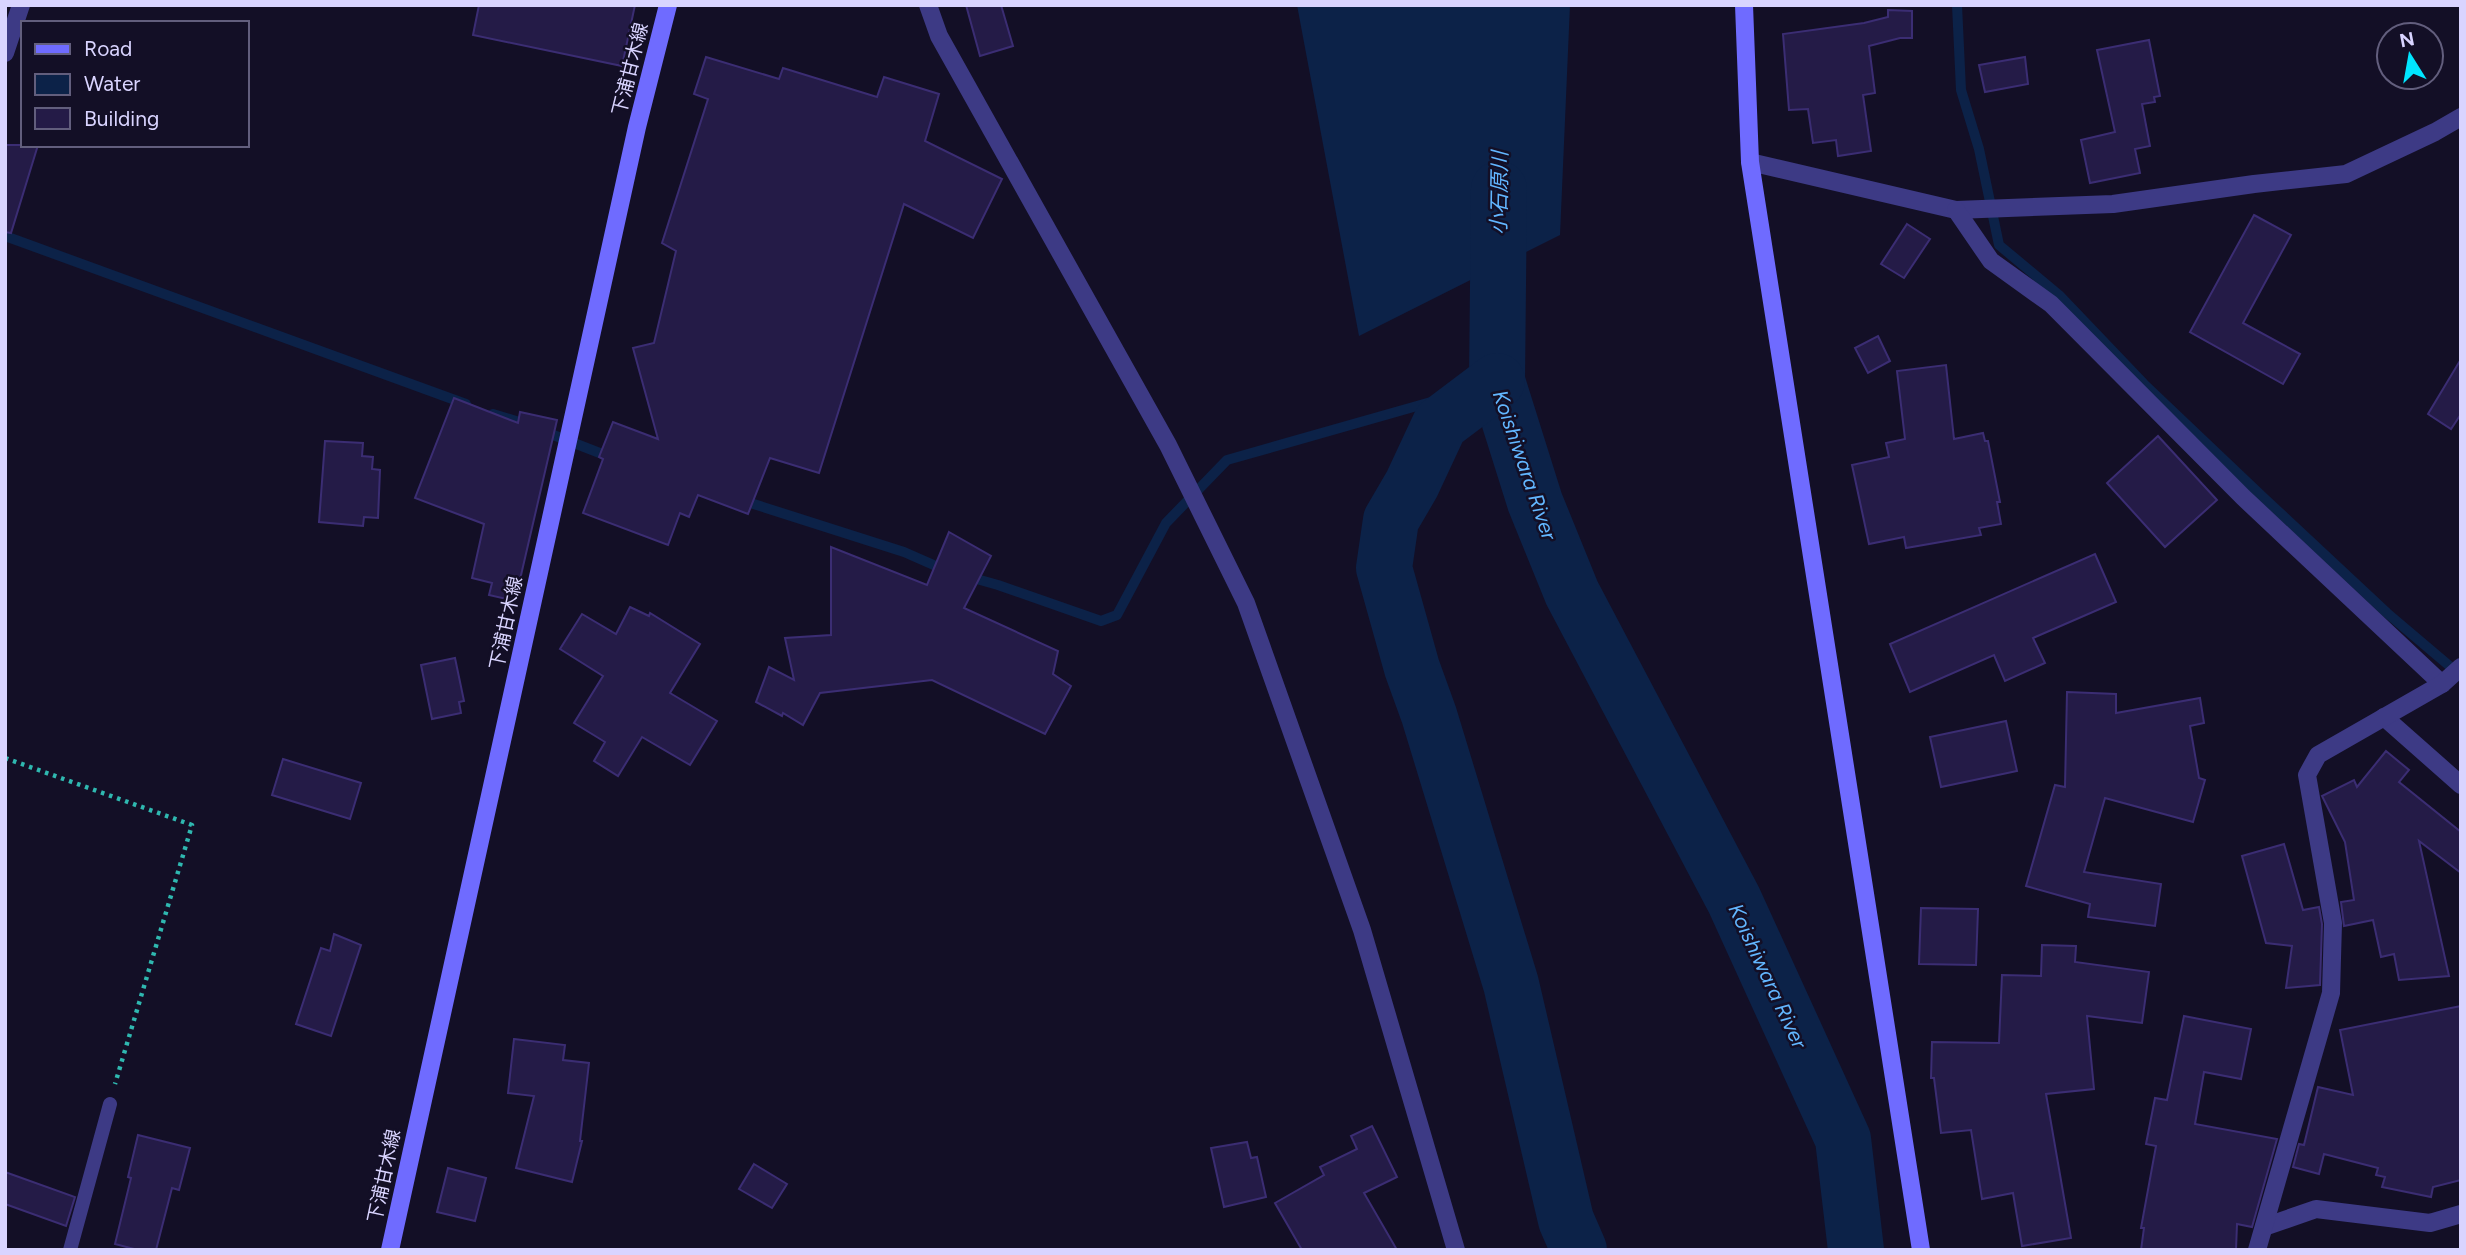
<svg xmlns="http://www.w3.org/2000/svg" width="2466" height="1255" viewBox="0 0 2466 1255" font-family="Figtree,'Noto Sans JP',sans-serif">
  <rect width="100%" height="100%" fill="#130f26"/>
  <!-- water -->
  <polygon fill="#0c2248" points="1297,5 1570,5 1560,235 1359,336"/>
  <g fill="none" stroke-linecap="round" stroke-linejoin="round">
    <!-- stream -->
    <g stroke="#0c2248" stroke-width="10">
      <polyline points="1957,5 1961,90 1979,149 1999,245 2059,295 2144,384 2264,498 2387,613 2459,674"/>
      <polyline points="5,236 466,404"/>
      <polyline points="493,414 529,425"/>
      <polyline points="543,431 610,457"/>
      <polyline points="741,500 904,552 945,570"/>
      <polyline points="966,576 998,585 1101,621 1117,615 1166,523 1227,460 1431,402 1497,381"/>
    </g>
    <!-- river -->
    <g stroke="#0c2248" stroke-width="56">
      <polyline points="1499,189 1497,381 1535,502 1572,593 1734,900 1843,1139 1856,1250"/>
      <polyline points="1497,381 1440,424 1412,484 1391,520 1384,568 1412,668 1429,715 1511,984 1566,1220 1579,1250"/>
    </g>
  </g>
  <!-- building -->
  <g fill="#241b47" stroke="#3b2d73" stroke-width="2">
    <polygon points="479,5 635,5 622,66 473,35"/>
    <polygon points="966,5 1001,5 1013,46 980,56"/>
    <polygon points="1888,10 1912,11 1912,38 1900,38 1869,46 1875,93 1863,95 1871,151 1838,156 1836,140 1813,143 1808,109 1789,110 1783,34 1864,23 1888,17"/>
    <polygon points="2149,40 2160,96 2154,97 2155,102 2142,104 2150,146 2135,149 2140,173 2090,183 2081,140 2115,132 2097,50"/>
    <polygon points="706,57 779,79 783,68 877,97 884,77 939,94 925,141 1002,179 973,238 904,204 819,473 770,458 748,514 698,495 689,517 680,513 668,545 583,513 603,459 599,457 613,422 658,439 633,348 654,343 676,251 662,243 708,99 694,94"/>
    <polygon points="2025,57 2028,84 1985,92 1979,65"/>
    <polygon points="5,145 38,145 11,233 5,232"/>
    <polygon points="2254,215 2291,235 2243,323 2300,354 2283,384 2190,332"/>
    <polygon points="1907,224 1930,239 1904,278 1881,264"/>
    <polygon points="1878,336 1890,361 1868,373 1855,348"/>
    <polygon points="2461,359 2461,414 2451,429 2428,414"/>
    <polygon points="1946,365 1954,439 1983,433 1985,441 1988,441 2000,502 1997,502 2001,524 1979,528 1981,535 1906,548 1904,537 1869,544 1852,465 1889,457 1886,443 1905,439 1897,371"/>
    <polygon points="454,398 518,423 520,412 557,420 515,601 489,595 492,583 472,578 484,524 415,498"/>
    <polygon points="2158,436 2217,500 2165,547 2107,483"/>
    <polygon points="325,441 363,443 362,456 373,457 372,469 380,470 378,518 364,517 363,526 319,522"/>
    <polygon points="949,532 991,556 964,608 1058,651 1053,674 1071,686 1045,734 932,680 820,693 803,725 783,713 782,716 756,702 769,667 794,680 785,638 831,635 831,547 927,585"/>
    <polygon points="2095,554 2116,602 2033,638 2045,663 2005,681 1994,655 1910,692 1890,644"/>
    <polygon points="630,607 649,616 650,613 700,644 670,693 717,721 690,765 642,737 618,776 594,761 605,742 574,723 603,676 560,649 582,614 616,634"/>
    <polygon points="455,658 464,701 459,702 461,713 432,719 421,665"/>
    <polygon points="2067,692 2116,694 2116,713 2200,698 2204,723 2190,726 2199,778 2205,780 2193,822 2105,798 2084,872 2161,884 2155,926 2088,917 2090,904 2026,886 2055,785 2065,787"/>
    <polygon points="2006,721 2017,771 1941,787 1930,737"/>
    <polygon points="2386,751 2409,770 2399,782 2461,832 2461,873 2419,841 2449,976 2399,980 2394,954 2381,957 2373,920 2344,926 2341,902 2354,900 2345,842 2322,796 2354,780 2357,787"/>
    <polygon points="283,759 361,783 350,819 272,795"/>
    <polygon points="2284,844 2303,910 2319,907 2322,924 2320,985 2286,988 2292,946 2266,943 2242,856"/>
    <polygon points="1921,908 1978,909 1976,965 1919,964"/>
    <polygon points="334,934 361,945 331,1036 296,1024 321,948 330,951"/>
    <polygon points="2042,945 2076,946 2075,962 2149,972 2142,1023 2087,1016 2094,1089 2046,1094 2071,1238 2022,1246 2013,1193 1982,1199 1971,1130 1941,1133 1934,1078 1931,1078 1932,1042 1999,1043 2002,975 2041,976"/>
    <polygon points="2461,1006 2461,1180 2433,1187 2431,1197 2382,1187 2385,1177 2376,1175 2378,1168 2324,1154 2319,1174 2293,1167 2299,1144 2304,1145 2318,1087 2353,1095 2340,1030"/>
    <polygon points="2184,1016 2251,1029 2241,1079 2204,1072 2195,1124 2277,1139 2252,1227 2237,1224 2236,1250 2141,1250 2144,1228 2141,1228 2156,1146 2146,1144 2155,1098 2167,1100"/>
    <polygon points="514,1039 565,1045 563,1060 589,1063 580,1141 582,1141 572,1182 516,1168 534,1096 508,1093"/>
    <polygon points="1372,1126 1397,1177 1364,1193 1397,1250 1302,1250 1275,1203 1324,1175 1320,1167 1357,1149 1351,1136"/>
    <polygon points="138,1135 190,1148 179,1190 172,1188 156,1250 138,1250 115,1244 131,1178 128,1177"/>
    <polygon points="1247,1142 1251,1158 1257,1157 1266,1197 1224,1207 1211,1148"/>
    <polygon points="754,1164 787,1184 772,1208 739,1189"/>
    <polygon points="448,1168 486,1178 475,1221 437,1212"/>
    <polygon points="5,1172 75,1197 66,1226 5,1204"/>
  </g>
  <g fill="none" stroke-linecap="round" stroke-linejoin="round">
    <!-- path -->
    <polyline stroke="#2fb8b0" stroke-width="4.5" stroke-dasharray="3.5 5" stroke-linecap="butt" points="5,758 192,825 115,1084"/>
    <!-- lane -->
    <polyline stroke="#3d3a85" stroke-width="14" points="70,1250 110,1104"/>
    <!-- street -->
    <g stroke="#3d3a85" stroke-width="18">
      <polyline points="928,5 939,36 1168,445 1246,603 1362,930 1456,1250"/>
      <polyline points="5,53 21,5"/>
      <polyline points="1750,162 1956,210 2113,204 2254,184 2346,174 2435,132 2461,117"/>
      <polyline points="1956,210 1991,261 2051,304 2243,497 2442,684"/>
      <polyline points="2384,717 2461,785"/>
      <polyline points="2264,1227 2316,1209 2430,1223 2461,1214"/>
      <polyline points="2257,1250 2331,993 2333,923 2307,775 2318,755 2442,684 2461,667"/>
    </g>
    <!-- secondary -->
    <g stroke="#6f6bff" stroke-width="18">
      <polyline points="1744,5 1750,162 1921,1250"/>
      <polyline points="390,1250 637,127 668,5"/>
    </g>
  </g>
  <g text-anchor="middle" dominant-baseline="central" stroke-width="5" stroke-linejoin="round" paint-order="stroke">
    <!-- street labels -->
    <g font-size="19" fill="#d9d4ff" stroke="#130f26">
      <text transform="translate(630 69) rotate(-76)">下浦甘木線</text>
      <text transform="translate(506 623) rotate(-78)">下浦甘木線</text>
      <text transform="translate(384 1176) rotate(-78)">下浦甘木線</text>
    </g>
    <!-- water labels -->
    <g font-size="21" font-style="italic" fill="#62b6ff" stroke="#130f26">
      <text transform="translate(1499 193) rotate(-89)">小石原川</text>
      <text transform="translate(1525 465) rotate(71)">Koishiwara River</text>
      <text transform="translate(1768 976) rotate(65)">Koishiwara River</text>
    </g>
  </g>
  <!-- border -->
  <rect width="2466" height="1255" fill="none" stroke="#d9d4ff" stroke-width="14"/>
  <!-- legend -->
  <rect x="21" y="21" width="228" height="126" fill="#130f26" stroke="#625e7d" stroke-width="2"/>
  <rect x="35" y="44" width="35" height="10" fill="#6f6bff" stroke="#625e7d" stroke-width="2"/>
  <text x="84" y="56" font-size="21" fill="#d9d4ff">Road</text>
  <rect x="35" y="74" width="35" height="21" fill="#0c2248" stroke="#625e7d" stroke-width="2"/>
  <text x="84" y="91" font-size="21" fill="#d9d4ff">Water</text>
  <rect x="35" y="108" width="35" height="21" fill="#241b47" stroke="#625e7d" stroke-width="2"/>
  <text x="84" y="126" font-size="21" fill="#d9d4ff">Building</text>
  <!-- north arrow -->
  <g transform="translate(2410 56) rotate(349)"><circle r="33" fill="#130f26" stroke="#625e7d" stroke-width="2"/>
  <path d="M0-5L12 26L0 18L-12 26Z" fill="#00e5ff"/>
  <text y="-10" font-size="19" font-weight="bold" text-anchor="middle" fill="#d9d4ff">N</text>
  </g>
</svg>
